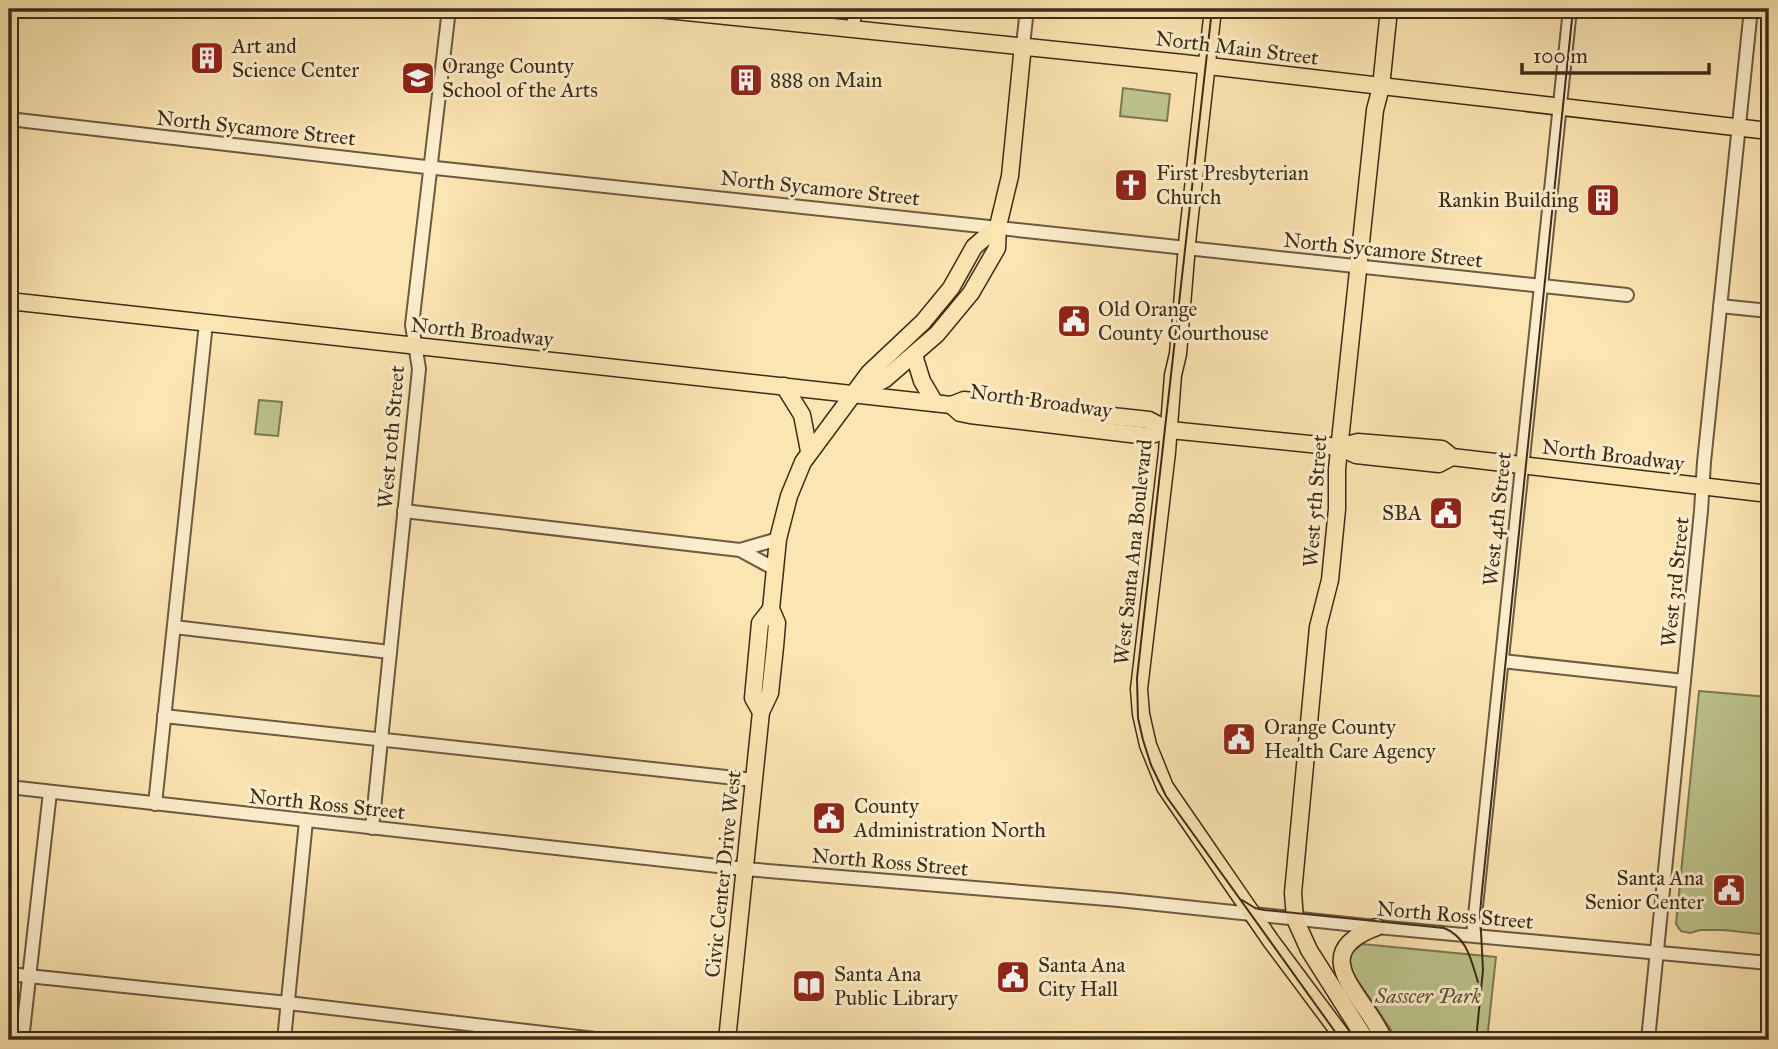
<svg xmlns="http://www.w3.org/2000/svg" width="1778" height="1049" viewBox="0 0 1778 1049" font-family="'IM FELL Great Primer',serif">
  <rect width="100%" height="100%" fill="#fbe5b2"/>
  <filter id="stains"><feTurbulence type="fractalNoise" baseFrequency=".00286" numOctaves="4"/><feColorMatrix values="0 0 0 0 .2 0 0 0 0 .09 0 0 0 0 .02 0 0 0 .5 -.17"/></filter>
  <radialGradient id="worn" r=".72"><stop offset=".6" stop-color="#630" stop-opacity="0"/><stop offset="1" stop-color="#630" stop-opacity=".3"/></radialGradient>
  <!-- green -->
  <g fill="#bdc58d" stroke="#7e7853" stroke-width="2">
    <polygon points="1123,88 1170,94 1167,121 1120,116"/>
    <polygon points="259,400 282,402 278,436 255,434"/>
    <polygon points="1699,691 1769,697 1769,935 1724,930 1700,930 1690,933 1681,931 1676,924"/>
    <polygon points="1362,944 1496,957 1487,1040 1394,1040 1391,1030 1348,966 1351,953"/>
  </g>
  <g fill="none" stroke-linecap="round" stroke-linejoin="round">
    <!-- minor casing -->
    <g stroke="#6d5a3f" stroke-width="16">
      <g id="minor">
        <polyline points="853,29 855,9"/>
        <polyline points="1023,45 1027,9"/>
        <polyline points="9,119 417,166 1627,295"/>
        <polyline points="1720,306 1769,311"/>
        <polyline points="404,511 740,550 775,569"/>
        <polyline points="740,550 778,539"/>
        <polyline points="174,627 390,652"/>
        <polyline points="1502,661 1684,681"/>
        <polyline points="164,716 754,780"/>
        <polyline points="9,787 745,869 1119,900 1366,926 1769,963"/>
        <polyline points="155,804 206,323"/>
        <polyline points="372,828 419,369 412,325 449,9"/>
        <polyline points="1473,935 1570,9"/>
        <polyline points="9,974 288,1003 604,1040"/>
        <polyline points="22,1040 50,792"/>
        <polyline points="284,1040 306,821"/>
        <polyline points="1648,1040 1701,511 1704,462 1751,9"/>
      </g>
    </g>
    <!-- major casing -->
    <g stroke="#3e2c19" stroke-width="19">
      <g id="major">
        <polyline points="657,9 1183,63 1769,131"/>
        <polyline points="1213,9 1188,233 1178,354 1173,375 1167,452 1139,689 1141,714 1148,745 1165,787 1271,941 1345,1040"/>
        <polyline points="9,301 951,405 964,400 1149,420 1168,430"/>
        <polyline points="914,355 922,381 935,403"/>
        <polyline points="784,386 802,415 809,451"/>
        <polyline points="857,393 885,379 937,334 971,293 997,248 998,226 1010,176 1023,45"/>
        <polyline points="951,405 960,413 970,415 1147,436 1168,430 1180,431 1339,447 1356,455 1439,464 1452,457"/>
        <polyline points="1339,447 1358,442 1442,449 1452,457 1769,494"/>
        <polyline points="761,712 753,698 760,623 771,609"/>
        <path d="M 1377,927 C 1302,954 1367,997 1384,1040"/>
        <polyline points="727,1040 761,712 770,693 775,647 777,623 771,609 778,539 789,496 803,462 869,373 923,322 951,288 974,247 998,226"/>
        <polyline points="1366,1040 1309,950 1295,919 1293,893 1318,627 1330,580 1337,509 1337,469 1375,110 1381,87 1389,9"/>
      </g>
    </g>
    <!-- minor -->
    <use href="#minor" stroke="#fceecd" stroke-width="12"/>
    <!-- major -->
    <use href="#major" stroke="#fbe5b2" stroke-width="16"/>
    <!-- tram -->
    <g stroke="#3e2c19" stroke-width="2">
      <polyline points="1212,9 1137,678 1138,718 1143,740 1151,765 1166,796 1341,1040"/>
      <path d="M 1242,900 L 1255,908 L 1264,910 L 1444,928 C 1467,937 1471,960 1478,982"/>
      <polyline points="1476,1040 1483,970 1480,913 1482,891 1573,9"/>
    </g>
  </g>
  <!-- icons -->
  <defs>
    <g id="building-square" transform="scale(1.75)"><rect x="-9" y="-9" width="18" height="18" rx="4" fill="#8f2418" stroke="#fceecd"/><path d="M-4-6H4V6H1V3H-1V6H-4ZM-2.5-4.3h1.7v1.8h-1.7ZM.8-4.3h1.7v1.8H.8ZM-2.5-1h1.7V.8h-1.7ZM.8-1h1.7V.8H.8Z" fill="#fff"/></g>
    <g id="school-square" transform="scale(1.75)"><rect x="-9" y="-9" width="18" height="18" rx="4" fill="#8f2418" stroke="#fceecd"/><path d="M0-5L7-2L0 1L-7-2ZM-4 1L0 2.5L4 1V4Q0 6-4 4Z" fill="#fff"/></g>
    <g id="church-square" transform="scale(1.75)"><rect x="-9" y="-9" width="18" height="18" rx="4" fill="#8f2418" stroke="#fceecd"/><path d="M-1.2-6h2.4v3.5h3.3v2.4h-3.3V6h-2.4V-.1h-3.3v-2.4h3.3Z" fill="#fff"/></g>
    <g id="civic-square" transform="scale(1.75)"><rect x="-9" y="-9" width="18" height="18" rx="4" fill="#8f2418" stroke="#fceecd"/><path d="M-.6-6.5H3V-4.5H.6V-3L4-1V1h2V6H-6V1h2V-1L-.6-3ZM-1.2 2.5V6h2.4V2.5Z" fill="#fff"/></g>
    <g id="library-square" transform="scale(1.75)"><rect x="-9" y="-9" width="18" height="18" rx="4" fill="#8f2418" stroke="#fceecd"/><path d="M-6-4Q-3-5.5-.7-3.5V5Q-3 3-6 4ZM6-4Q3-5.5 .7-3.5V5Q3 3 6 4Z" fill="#fff"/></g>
  </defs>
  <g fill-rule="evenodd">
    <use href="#building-square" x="207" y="58"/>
    <use href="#school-square" x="418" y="78"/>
    <use href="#building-square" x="746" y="80"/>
    <use href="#church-square" x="1131" y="185"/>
    <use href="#building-square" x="1603" y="200"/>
    <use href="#civic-square" x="1074" y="321"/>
    <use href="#civic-square" x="1446" y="513"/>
    <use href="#civic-square" x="1239" y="739"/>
    <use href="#civic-square" x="829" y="818"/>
    <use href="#civic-square" x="1729" y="890"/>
    <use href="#civic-square" x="1013" y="977"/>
    <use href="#library-square" x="809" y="986"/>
  </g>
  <g text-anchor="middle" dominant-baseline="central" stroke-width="6" stroke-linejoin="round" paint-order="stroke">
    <!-- poi labels -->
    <g font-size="21" fill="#3e2c19" stroke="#fceecd" text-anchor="start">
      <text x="232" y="46">Art and<tspan x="232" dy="24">Science Center</tspan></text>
      <text x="442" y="66">Orange County<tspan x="442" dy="24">School of the Arts</tspan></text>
      <text x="770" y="80">888 on Main</text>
      <text x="1156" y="173">First Presbyterian<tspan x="1156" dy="24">Church</tspan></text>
      <text x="1578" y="200" text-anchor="end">Rankin Building</text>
      <text x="1098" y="309">Old Orange<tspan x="1098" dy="24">County Courthouse</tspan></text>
      <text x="1422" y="513" text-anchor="end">SBA</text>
      <text x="1264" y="727">Orange County<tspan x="1264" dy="24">Health Care Agency</tspan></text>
      <text x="854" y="806">County<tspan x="854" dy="24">Administration North</tspan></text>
      <text x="1704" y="878" text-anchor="end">Santa Ana<tspan x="1704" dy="24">Senior Center</tspan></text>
      <text x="1038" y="965">Santa Ana<tspan x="1038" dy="24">City Hall</tspan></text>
      <text x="834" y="974">Santa Ana<tspan x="834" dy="24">Public Library</tspan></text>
    </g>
    <!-- street labels -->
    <g font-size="21" fill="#3e2c19" stroke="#fceecd">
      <text transform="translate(1237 48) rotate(7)">North Main Street</text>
      <text transform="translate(256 128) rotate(6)">North Sycamore Street</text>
      <text transform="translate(820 188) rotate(6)">North Sycamore Street</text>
      <text transform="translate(1383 250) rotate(6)">North Sycamore Street</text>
      <text transform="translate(482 332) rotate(6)">North Broadway</text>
      <text transform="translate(1041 401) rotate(8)">North Broadway</text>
      <text transform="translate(391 437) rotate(-85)">West 10th Street</text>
      <text transform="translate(1613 455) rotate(7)">North Broadway</text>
      <text transform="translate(1315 501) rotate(-86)">West 5th Street</text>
      <text transform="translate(1497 519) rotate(-84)">West 4th Street</text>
      <text transform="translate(1133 552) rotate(-84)">West Santa Ana Boulevard</text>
      <text transform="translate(1675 582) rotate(-84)">West 3rd Street</text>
      <text transform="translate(327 804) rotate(6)">North Ross Street</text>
      <text transform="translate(890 862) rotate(5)">North Ross Street</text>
      <text transform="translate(723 874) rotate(-84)">Civic Center Drive West</text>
      <text transform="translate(1455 915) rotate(5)">North Ross Street</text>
    </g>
    <!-- park labels -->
    <g font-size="21" font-style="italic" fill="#5e5236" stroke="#fceecd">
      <text x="1428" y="996">Sasscer Park</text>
    </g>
  </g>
  <!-- margin -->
  <rect width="1778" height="1049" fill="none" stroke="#fbe5b2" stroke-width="35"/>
  <rect x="10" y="10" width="1757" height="1028" fill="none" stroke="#3e2c19" stroke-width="3.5"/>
  <rect x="18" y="18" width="1743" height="1014" fill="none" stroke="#3e2c19" stroke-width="2"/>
  <!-- scale -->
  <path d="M1522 63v10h187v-10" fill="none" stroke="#3e2c19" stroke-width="3.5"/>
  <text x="1533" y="63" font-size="21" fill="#3e2c19" stroke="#fceecd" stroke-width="5" paint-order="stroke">100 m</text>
  <rect width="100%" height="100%" filter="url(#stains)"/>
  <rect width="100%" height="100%" fill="url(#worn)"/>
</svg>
